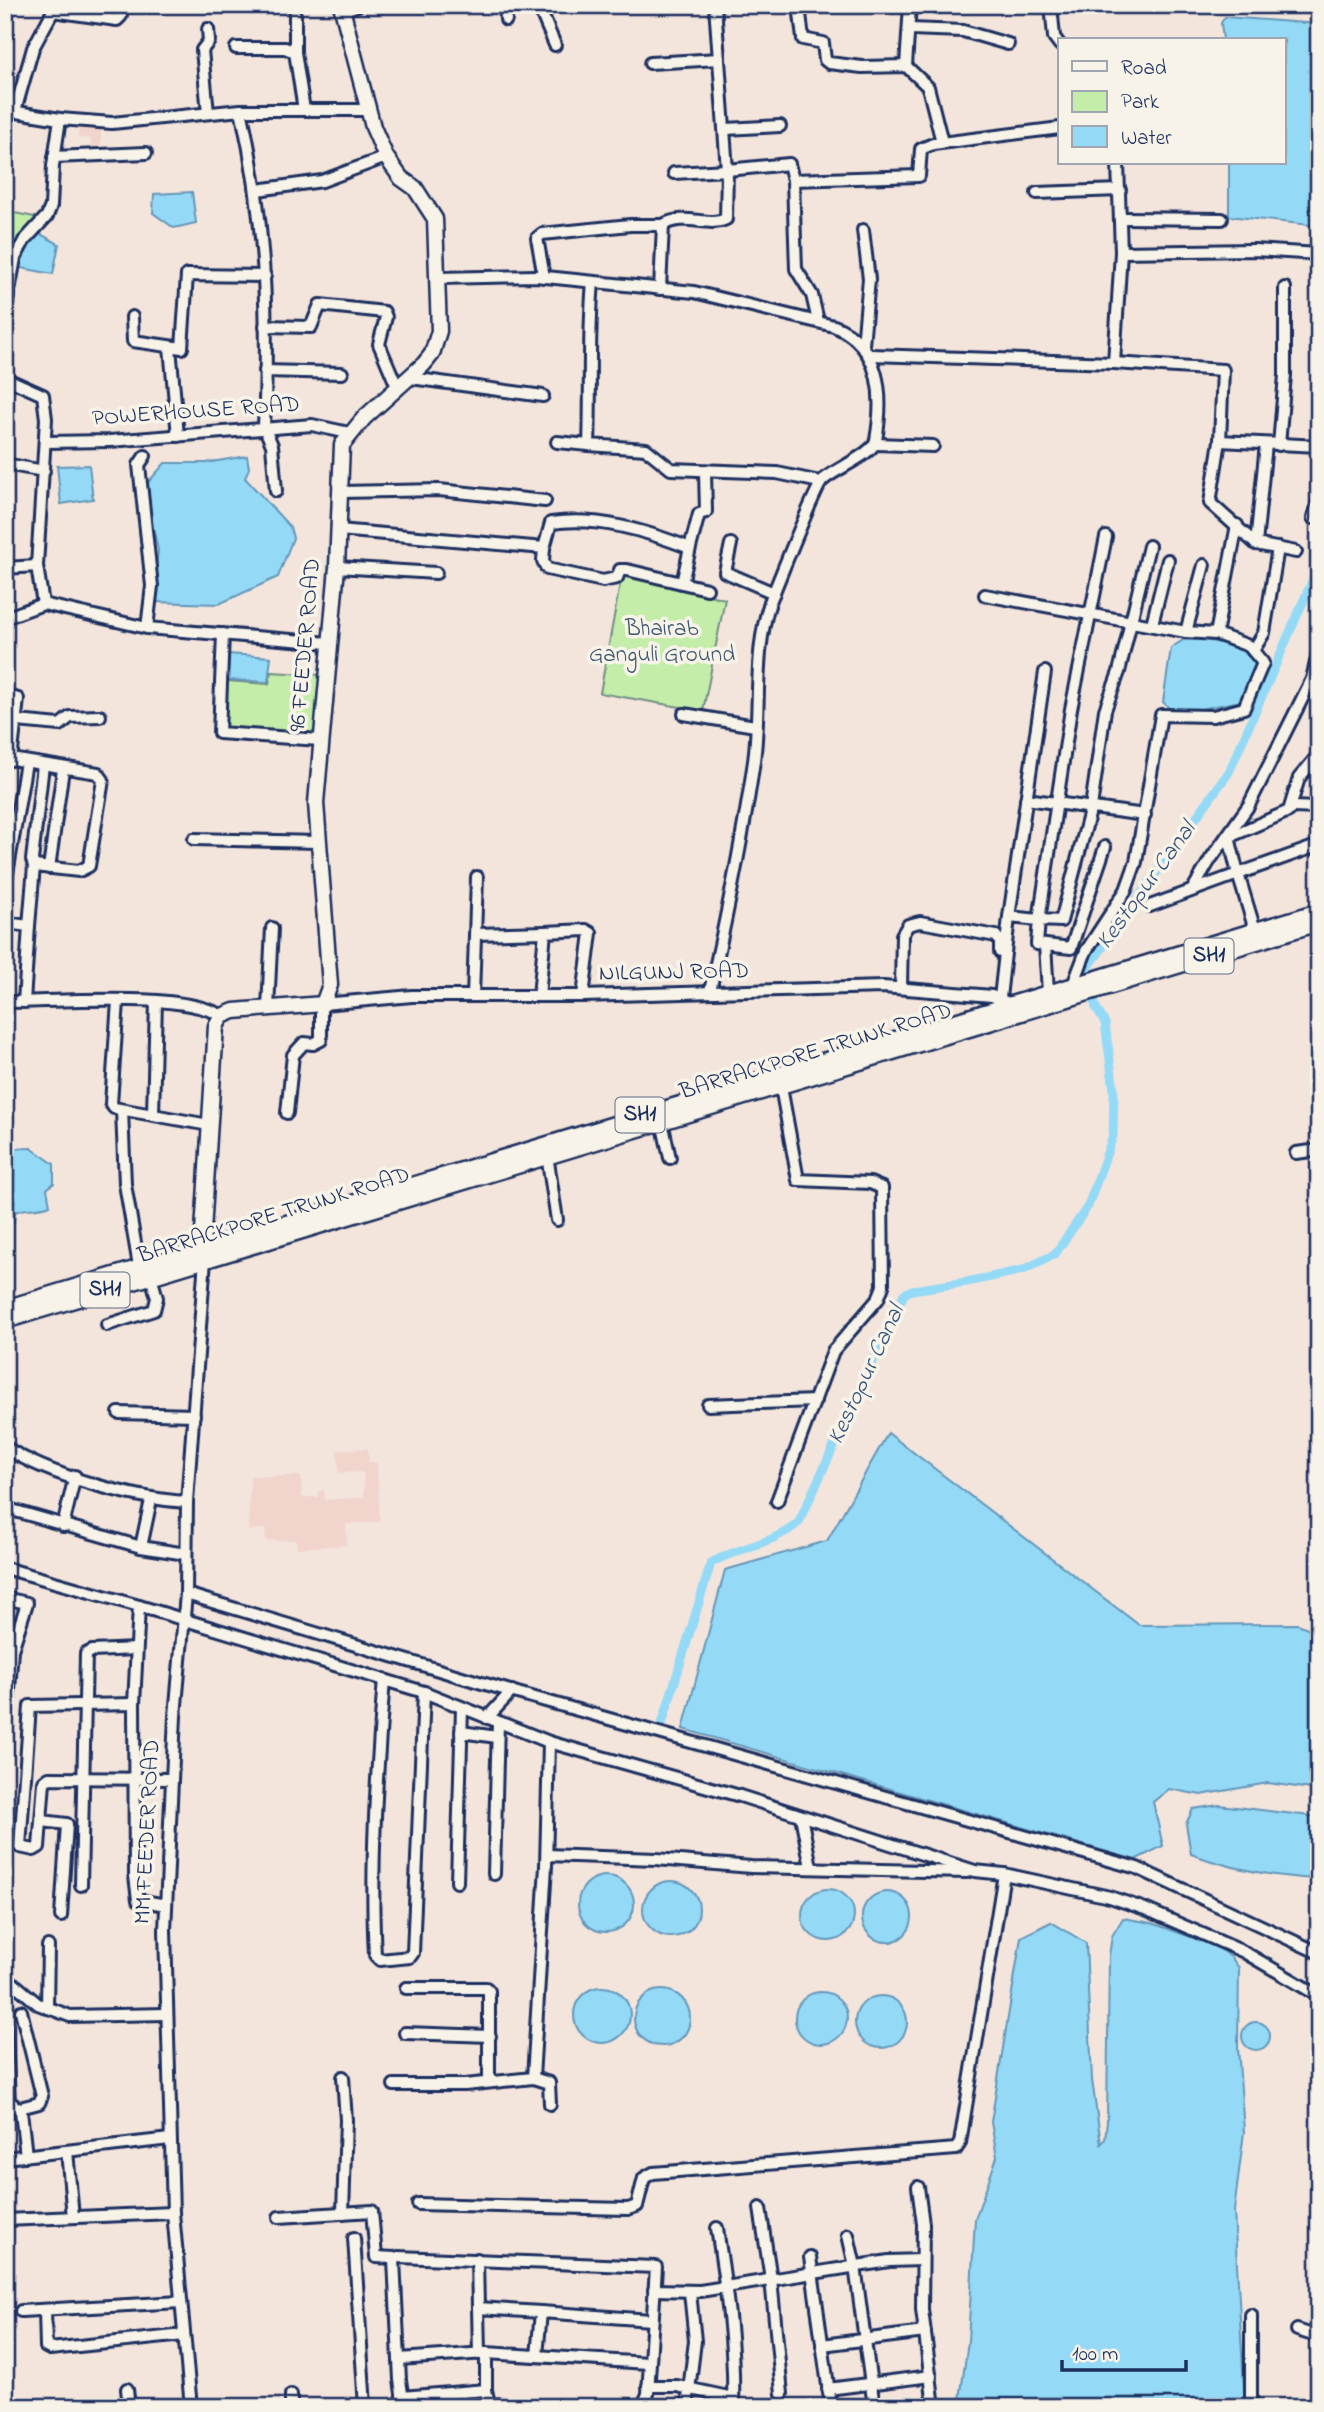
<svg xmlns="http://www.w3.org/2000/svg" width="1324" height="2412" viewBox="0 0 1324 2412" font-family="'Indie Flower',sans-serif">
  <rect width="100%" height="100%" fill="#f4e5dc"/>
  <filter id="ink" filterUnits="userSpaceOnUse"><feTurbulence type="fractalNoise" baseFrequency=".0143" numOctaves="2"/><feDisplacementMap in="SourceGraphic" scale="14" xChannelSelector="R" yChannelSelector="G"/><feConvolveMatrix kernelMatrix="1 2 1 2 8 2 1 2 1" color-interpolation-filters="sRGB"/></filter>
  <g filter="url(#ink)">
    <!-- built -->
    <g fill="#f1d5cd">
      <polygon points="78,128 101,129 101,150 91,149 91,139 78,138"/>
      <polygon points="368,1448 369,1462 377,1462 380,1522 346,1524 347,1545 297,1548 296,1540 266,1541 265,1529 248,1530 250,1476 301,1476 302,1497 318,1497 318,1491 324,1490 325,1500 364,1497 363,1472 339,1473 337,1450"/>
    </g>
    <!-- green -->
    <g fill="#c4eda9" stroke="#708e84" stroke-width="2">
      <polygon points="5,211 39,218 15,253 5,251"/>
      <polygon points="622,573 725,599 703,711 600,693"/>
      <polygon points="271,672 321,675 315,737 223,729 226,681 269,684"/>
    </g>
    <!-- water -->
    <g fill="#94daf6" stroke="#6496b9" stroke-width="2">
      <polygon points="1225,17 1319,24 1319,226 1229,216 1229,163 1284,163 1284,40 1223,40 1221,23"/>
      <polygon points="192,192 196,223 174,228 153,213 154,194"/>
      <polygon points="31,229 59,244 53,274 16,267"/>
      <polygon points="247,456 249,468 245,478 290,527 293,538 278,577 219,604 153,602 158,550 144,487 165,463 206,463"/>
      <polygon points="89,465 93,499 61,504 57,466"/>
      <polygon points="1200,639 1239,647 1260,667 1251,691 1241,701 1175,714 1163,702 1171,648 1183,640"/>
      <polygon points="228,654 271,657 268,682 227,680"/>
      <path d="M 5,1140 L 10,1142 L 6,1149 L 31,1148 L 54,1164 L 54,1183 L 47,1189 L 50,1205 C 39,1210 27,1207 15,1212 L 14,1222 L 5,1226 Z"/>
      <polygon points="888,1433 1139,1625 1298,1624 1319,1633 1319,1790 1268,1783 1201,1795 1169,1789 1153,1802 1163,1846 1135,1860 683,1729 725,1570 827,1541"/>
      <path d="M 1219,1805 L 1319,1817 L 1319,1879 C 1275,1877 1231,1869 1191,1854 L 1186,1824 L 1193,1809 Z"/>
      <circle cx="606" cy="1904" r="28"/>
      <circle cx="671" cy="1909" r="28"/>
      <circle cx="828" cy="1915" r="26"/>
      <circle cx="887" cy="1917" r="25"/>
      <polygon points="1123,1918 1152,1923 1218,1947 1231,1957 1239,1968 1238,2047 1244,2132 1234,2211 1245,2407 959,2407 968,2341 975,2219 997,2157 991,2122 1021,1937 1051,1922 1086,1943 1092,2080 1101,2144 1105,2139 1107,2121 1109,1956 1112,1936"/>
      <circle cx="602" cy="2015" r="28"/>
      <circle cx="662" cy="2018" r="28"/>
      <circle cx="821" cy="2018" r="26"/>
      <circle cx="881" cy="2022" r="26"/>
      <circle cx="1256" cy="2036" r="14"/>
    </g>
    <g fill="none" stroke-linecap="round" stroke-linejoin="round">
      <!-- canal -->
      <path stroke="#94daf6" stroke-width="9" d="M 662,1724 L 711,1563 C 740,1546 775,1544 799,1522 L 904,1294 L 912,1290 L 967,1282 L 1023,1270 L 1055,1254 L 1088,1206 L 1113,1136 L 1114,1090 L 1105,1023 L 1096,1008 L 1087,969 L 1229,772 L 1319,565"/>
      <!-- minor casing -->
      <g stroke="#1b2f5e" stroke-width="16">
        <g id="minor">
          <polyline points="505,5 506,20"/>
          <polyline points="538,5 555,45"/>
          <polyline points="715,5 727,170 789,164 793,180 919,176 921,149 933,144 1060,128"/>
          <polyline points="799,5 803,39 823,43 825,60 829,63 862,67 906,66 928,87 942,142"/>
          <polyline points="1051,5 1054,37 1060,45"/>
          <polyline points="799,7 848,5"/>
          <polyline points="53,11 117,20 121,16 120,5"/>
          <polyline points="342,11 358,5"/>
          <polyline points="295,15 295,52 304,110"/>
          <polyline points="208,29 209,41 202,50 208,113"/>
          <polyline points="910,29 963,31 1008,44"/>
          <polyline points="236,48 285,48 295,52"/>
          <polyline points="650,63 719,59"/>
          <polyline points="906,66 910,5"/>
          <polyline points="5,110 60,119 112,123 241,110 368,110"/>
          <path d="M 241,110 C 265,215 269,320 264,427 L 272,445 L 276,491"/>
          <polyline points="15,111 33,48 53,11 52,5"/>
          <polyline points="726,129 780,126"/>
          <polyline points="54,157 146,153"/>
          <polyline points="793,180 796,269 812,295 818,321"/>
          <polyline points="257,190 322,181 386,157"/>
          <polyline points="1037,193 1120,190"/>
          <polyline points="1122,218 1222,219"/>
          <path d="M 663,225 C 686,212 707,228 726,219 L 727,170 L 674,173"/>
          <polyline points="863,230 869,279 863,345"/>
          <polyline points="1121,252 1254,250 1319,254"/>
          <polyline points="544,277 537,238 542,234 630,225 663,225 660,289"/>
          <path d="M 438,278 L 536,276 L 694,292 L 834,326 C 881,345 884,395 876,440 C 874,454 835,469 823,480 C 816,486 776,587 770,602 C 753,653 761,709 754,761 C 743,838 727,915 710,991"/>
          <path d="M 593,282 C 588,336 591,391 589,445 L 646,449 L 671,469 L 777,473 L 820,482"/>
          <polyline points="5,313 15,258 24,241 47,216 51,206 53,166 60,119"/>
          <polyline points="132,317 133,341 182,348 187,275 265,276"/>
          <polyline points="265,326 311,327 320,305 384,312 386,317 379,344 398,389"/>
          <polyline points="170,347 178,436"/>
          <polyline points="871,355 1114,363 1121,252 1118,163"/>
          <polyline points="1114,363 1223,370 1220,441 1319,446"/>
          <polyline points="265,371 342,373"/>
          <polyline points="5,378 43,395 46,419 37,566 43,604 5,618"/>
          <polyline points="411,378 543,396"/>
          <polyline points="1220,441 1210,503 1256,544"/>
          <polyline points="45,442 110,441 312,425 349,433"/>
          <polyline points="557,442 589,445"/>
          <polyline points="876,444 933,446"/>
          <polyline points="1266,444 1256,544 1296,552"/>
          <polyline points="1279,445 1285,375 1285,288"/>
          <polyline points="145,456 139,465 152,586 147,628"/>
          <polyline points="5,464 44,471"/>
          <polyline points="341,492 439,490 545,501"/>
          <polyline points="1313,518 1319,500"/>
          <polyline points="339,530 544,548 543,561 547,569 603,581 617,578 620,570 627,570 707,589"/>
          <polyline points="731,544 725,572 774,593"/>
          <path d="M 544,548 L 551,523 C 598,516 646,531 690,548 L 682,583"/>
          <polyline points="690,548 699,514 706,512 705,472"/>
          <polyline points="337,567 436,573"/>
          <polyline points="5,568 37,566"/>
          <polyline points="985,595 1186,632 1216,634"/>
          <polyline points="43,604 147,628 329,643"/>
          <polyline points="1152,624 1168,560"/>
          <polyline points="1186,632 1204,565"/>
          <polyline points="223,634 219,733 320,740"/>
          <polyline points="1253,651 1264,633 1278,548"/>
          <polyline points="5,695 18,699 11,760"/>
          <polyline points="684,714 755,726"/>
          <polyline points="17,721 60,725 70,717 100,716"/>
          <polyline points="1319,754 1299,778 1289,811 1229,837 1238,874 1311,848 1319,848"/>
          <polyline points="5,758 98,773 103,780 89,866 79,871 34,866 29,926"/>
          <polyline points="1026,799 1145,815"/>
          <polyline points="1292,807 1319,808"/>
          <polyline points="194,839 317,842"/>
          <polyline points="1105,847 1071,948 1037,944 1039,920 1061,921 1091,807 1105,710 1119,672 1149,546"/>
          <polyline points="34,866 32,860 43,765"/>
          <polyline points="49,868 63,769"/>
          <polyline points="5,886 26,762"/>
          <polyline points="1193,889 1210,860 1249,805 1312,679 1319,650"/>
          <polyline points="1150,906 1238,874 1255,930"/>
          <polyline points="1009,917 1045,672"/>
          <polyline points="5,923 29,926 24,1002"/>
          <polyline points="476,934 545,932"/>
          <polyline points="1045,945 1048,992"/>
          <polyline points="1073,985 1086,951 1126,890 1136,862 1161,715 1213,716 1244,708 1263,663 1249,646 1216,634 1237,525"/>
          <polyline points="901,988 902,935 908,925 920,922 996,936 1000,941 1000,952"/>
          <polyline points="473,996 477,877"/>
          <polyline points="539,996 545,932 586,930 591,933 583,996"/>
          <polyline points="1000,998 1009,917 1039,920 1071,709 1106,537"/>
          <polyline points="118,1001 111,1104 114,1108 209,1125"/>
          <path d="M 5,1002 C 58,1002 181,991 222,1016"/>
          <polyline points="323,1004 412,996 583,996 883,987 992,996 1013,1005"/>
          <polyline points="268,1008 272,928"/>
          <polyline points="122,1110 125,1184 139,1266"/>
          <polyline points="287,1113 293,1055 304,1043 313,1044 321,1040 321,1004"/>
          <polyline points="153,1114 156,1002"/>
          <polyline points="662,1122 670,1158"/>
          <polyline points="1296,1153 1319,1150"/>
          <polyline points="547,1155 557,1220"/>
          <polyline points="107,1325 154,1310 157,1298 151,1276"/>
          <polyline points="708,1405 815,1401"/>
          <polyline points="119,1413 194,1415"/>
          <path d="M 5,1447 C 48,1476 136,1499 187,1502"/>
          <polyline points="777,1501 833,1351 878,1299 883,1286 882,1188 870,1183 798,1180 781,1087"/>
          <polyline points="5,1508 141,1547 186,1554"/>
          <polyline points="63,1526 75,1476"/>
          <polyline points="141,1547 151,1500"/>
          <polyline points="5,1568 139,1606 134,1704 135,1876 138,1900 166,1905"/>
          <polyline points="186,1594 482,1683 1137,1868 1319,1953"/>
          <polyline points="5,1598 27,1603 12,1650 5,1745"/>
          <polyline points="139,1606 424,1692 549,1742 740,1796 975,1871 1004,1874 1110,1897 1145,1909 1244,1952 1319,1996"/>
          <path d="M 384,1679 C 377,1771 370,1864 375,1955 L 380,1960 L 410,1957 L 413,1953 L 424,1692"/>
          <polyline points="134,1704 30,1706 20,1847 34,1850 39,1847 44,1782 49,1778 172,1779"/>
          <polyline points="487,1718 512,1691"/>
          <polyline points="461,1732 497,1737"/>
          <polyline points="801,1816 811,1867"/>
          <polyline points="42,1821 67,1824 61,1916"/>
          <polyline points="547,1855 656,1859 751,1867 967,1872"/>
          <polyline points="494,1874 498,1722"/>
          <polyline points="457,1882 462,1708"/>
          <polyline points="81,1885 86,1654 92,1651 136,1649"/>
          <polyline points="5,1976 38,2004 70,2016 166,2014"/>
          <polyline points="406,1988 486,1988 489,1991 489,2082"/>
          <polyline points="47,2008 48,1946"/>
          <polyline points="5,2017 9,2101 21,2111 26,2156"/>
          <polyline points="405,2033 490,2036"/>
          <polyline points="343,2077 346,2120 343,2213"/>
          <polyline points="533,2078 546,1866 549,1742"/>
          <polyline points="394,2085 465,2085 533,2078 549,2083 550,2104"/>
          <polyline points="20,2108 39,2103 42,2096 21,2011"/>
          <polyline points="67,2151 73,2217"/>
          <polyline points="5,2158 170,2139"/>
          <polyline points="918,2187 923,2224 922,2309 934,2407"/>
          <polyline points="418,2204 628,2209 637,2206 644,2178 653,2173 956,2149 960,2143 1004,1874"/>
          <polyline points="760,2208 771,2279 782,2394"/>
          <polyline points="279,2217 372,2211 376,2257 395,2258"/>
          <polyline points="5,2220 173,2213"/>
          <path d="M 717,2228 C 726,2288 735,2346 733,2407"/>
          <polyline points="848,2235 855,2266 874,2407"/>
          <polyline points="354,2238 365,2407"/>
          <polyline points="810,2257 831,2407"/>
          <polyline points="477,2259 479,2354"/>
          <polyline points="654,2290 700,2291 889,2261 922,2260"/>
          <polyline points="478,2308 541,2312"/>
          <polyline points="45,2310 46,2347 50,2349 184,2335"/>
          <polyline points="21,2311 181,2302"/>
          <polyline points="1251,2315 1251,2407"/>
          <polyline points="1297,2330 1319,2337"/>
          <polyline points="822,2345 925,2332"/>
          <polyline points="537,2356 541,2312 651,2320"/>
          <polyline points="399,2359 486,2353 648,2363"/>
          <polyline points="648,2386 677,2386 733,2398"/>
          <polyline points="127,2389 129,2407"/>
          <polyline points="828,2389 931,2376"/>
          <polyline points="486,2390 489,2404 564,2407"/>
          <polyline points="402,2397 486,2390 486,2353"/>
          <polyline points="29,2405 30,2407"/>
          <polyline points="191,2407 173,2213 165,1930 175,1716 186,1594 187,1502 205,1259"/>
          <polyline points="291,2407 291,2395"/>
          <polyline points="404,2407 400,2380 394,2260 398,2257 656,2267 648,2394 644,2403 638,2407"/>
          <polyline points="469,2407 489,2404"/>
          <polyline points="687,2407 695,2341 690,2292"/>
        </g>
      </g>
      <!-- major casing -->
      <g stroke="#1b2f5e" stroke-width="19">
        <g id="major">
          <polyline points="205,1259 202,1247 216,1026 222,1016 234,1011 323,1004 330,985 316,803 337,567 342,445 364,418 424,364 432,354 439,331 435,219 415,188 401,178 386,157 373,127 341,5"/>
          <polyline points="5,1308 1319,911"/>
          <polyline points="5,1321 1319,923"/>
        </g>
      </g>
      <!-- minor -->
      <use href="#minor" stroke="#f7f3e8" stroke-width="10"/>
      <!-- major -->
      <use href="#major" stroke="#f7f3e8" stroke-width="14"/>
    </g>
  </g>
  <g text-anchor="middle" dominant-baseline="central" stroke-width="7" stroke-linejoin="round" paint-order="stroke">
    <!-- shield labels -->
    <g fill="#f7f3e8" stroke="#5d6a87" stroke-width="2">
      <rect x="1184.5" y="938.5" width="49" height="35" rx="5"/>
      <rect x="615.5" y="1097.5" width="49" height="35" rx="5"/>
      <rect x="80.5" y="1272.5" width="49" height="35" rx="5"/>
    </g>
    <g font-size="21" font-weight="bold" fill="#1b2f5e">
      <text x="1209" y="956">SH1</text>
      <text x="640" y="1115">SH1</text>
      <text x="105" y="1290">SH1</text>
    </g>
    <!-- street labels -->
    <g font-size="23" fill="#1b2f5e" stroke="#f7f3e8">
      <text transform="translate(196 412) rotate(-4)">POWERHOUSE ROAD</text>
      <text transform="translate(306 645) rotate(-85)">96 FEEDER ROAD</text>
      <text transform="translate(674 973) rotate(-1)">NILGUNJ ROAD</text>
      <text transform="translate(816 1052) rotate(-17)">BARRACKPORE TRUNK ROAD</text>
      <text transform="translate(274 1216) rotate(-17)">BARRACKPORE TRUNK ROAD</text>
      <text transform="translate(148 1832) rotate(-87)">MM FEEDER ROAD</text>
    </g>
    <!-- park labels -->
    <g font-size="23" fill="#3d556d" stroke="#f7f3e8">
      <text x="662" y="629">Bhairab<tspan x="662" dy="26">Ganguli Ground</tspan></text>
    </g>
    <!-- water labels -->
    <g font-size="24" font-style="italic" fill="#33517c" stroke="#f7f3e8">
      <text transform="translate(1147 886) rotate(-54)">Kestopur Canal</text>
      <text transform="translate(867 1375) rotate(-65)">Kestopur Canal</text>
    </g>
  </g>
  <!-- margin -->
  <rect width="1324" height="2412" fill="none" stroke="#f7f3e8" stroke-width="28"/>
  <rect x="14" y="14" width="1296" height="2384" fill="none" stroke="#1b2f5e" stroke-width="2.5" filter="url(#ink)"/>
  <!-- legend -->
  <rect x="1058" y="38" width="228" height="126" fill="#f7f3e8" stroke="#9fa5b1" stroke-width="2"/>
  <rect x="1072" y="61" width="35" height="10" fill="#f7f3e8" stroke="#9fa5b1" stroke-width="2"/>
  <text x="1121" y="74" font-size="21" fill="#1b2f5e">Road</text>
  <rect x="1072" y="91" width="35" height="21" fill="#c4eda9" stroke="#9fa5b1" stroke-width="2"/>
  <text x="1121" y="108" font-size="21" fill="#1b2f5e">Park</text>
  <rect x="1072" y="126" width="35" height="21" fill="#94daf6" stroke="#9fa5b1" stroke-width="2"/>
  <text x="1121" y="144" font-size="21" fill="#1b2f5e">Water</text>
  <!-- scale -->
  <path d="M1062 2360v10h124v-10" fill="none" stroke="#1b2f5e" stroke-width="3.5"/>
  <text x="1072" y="2360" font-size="21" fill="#1b2f5e" stroke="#f7f3e8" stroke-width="5" paint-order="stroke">100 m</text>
</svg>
